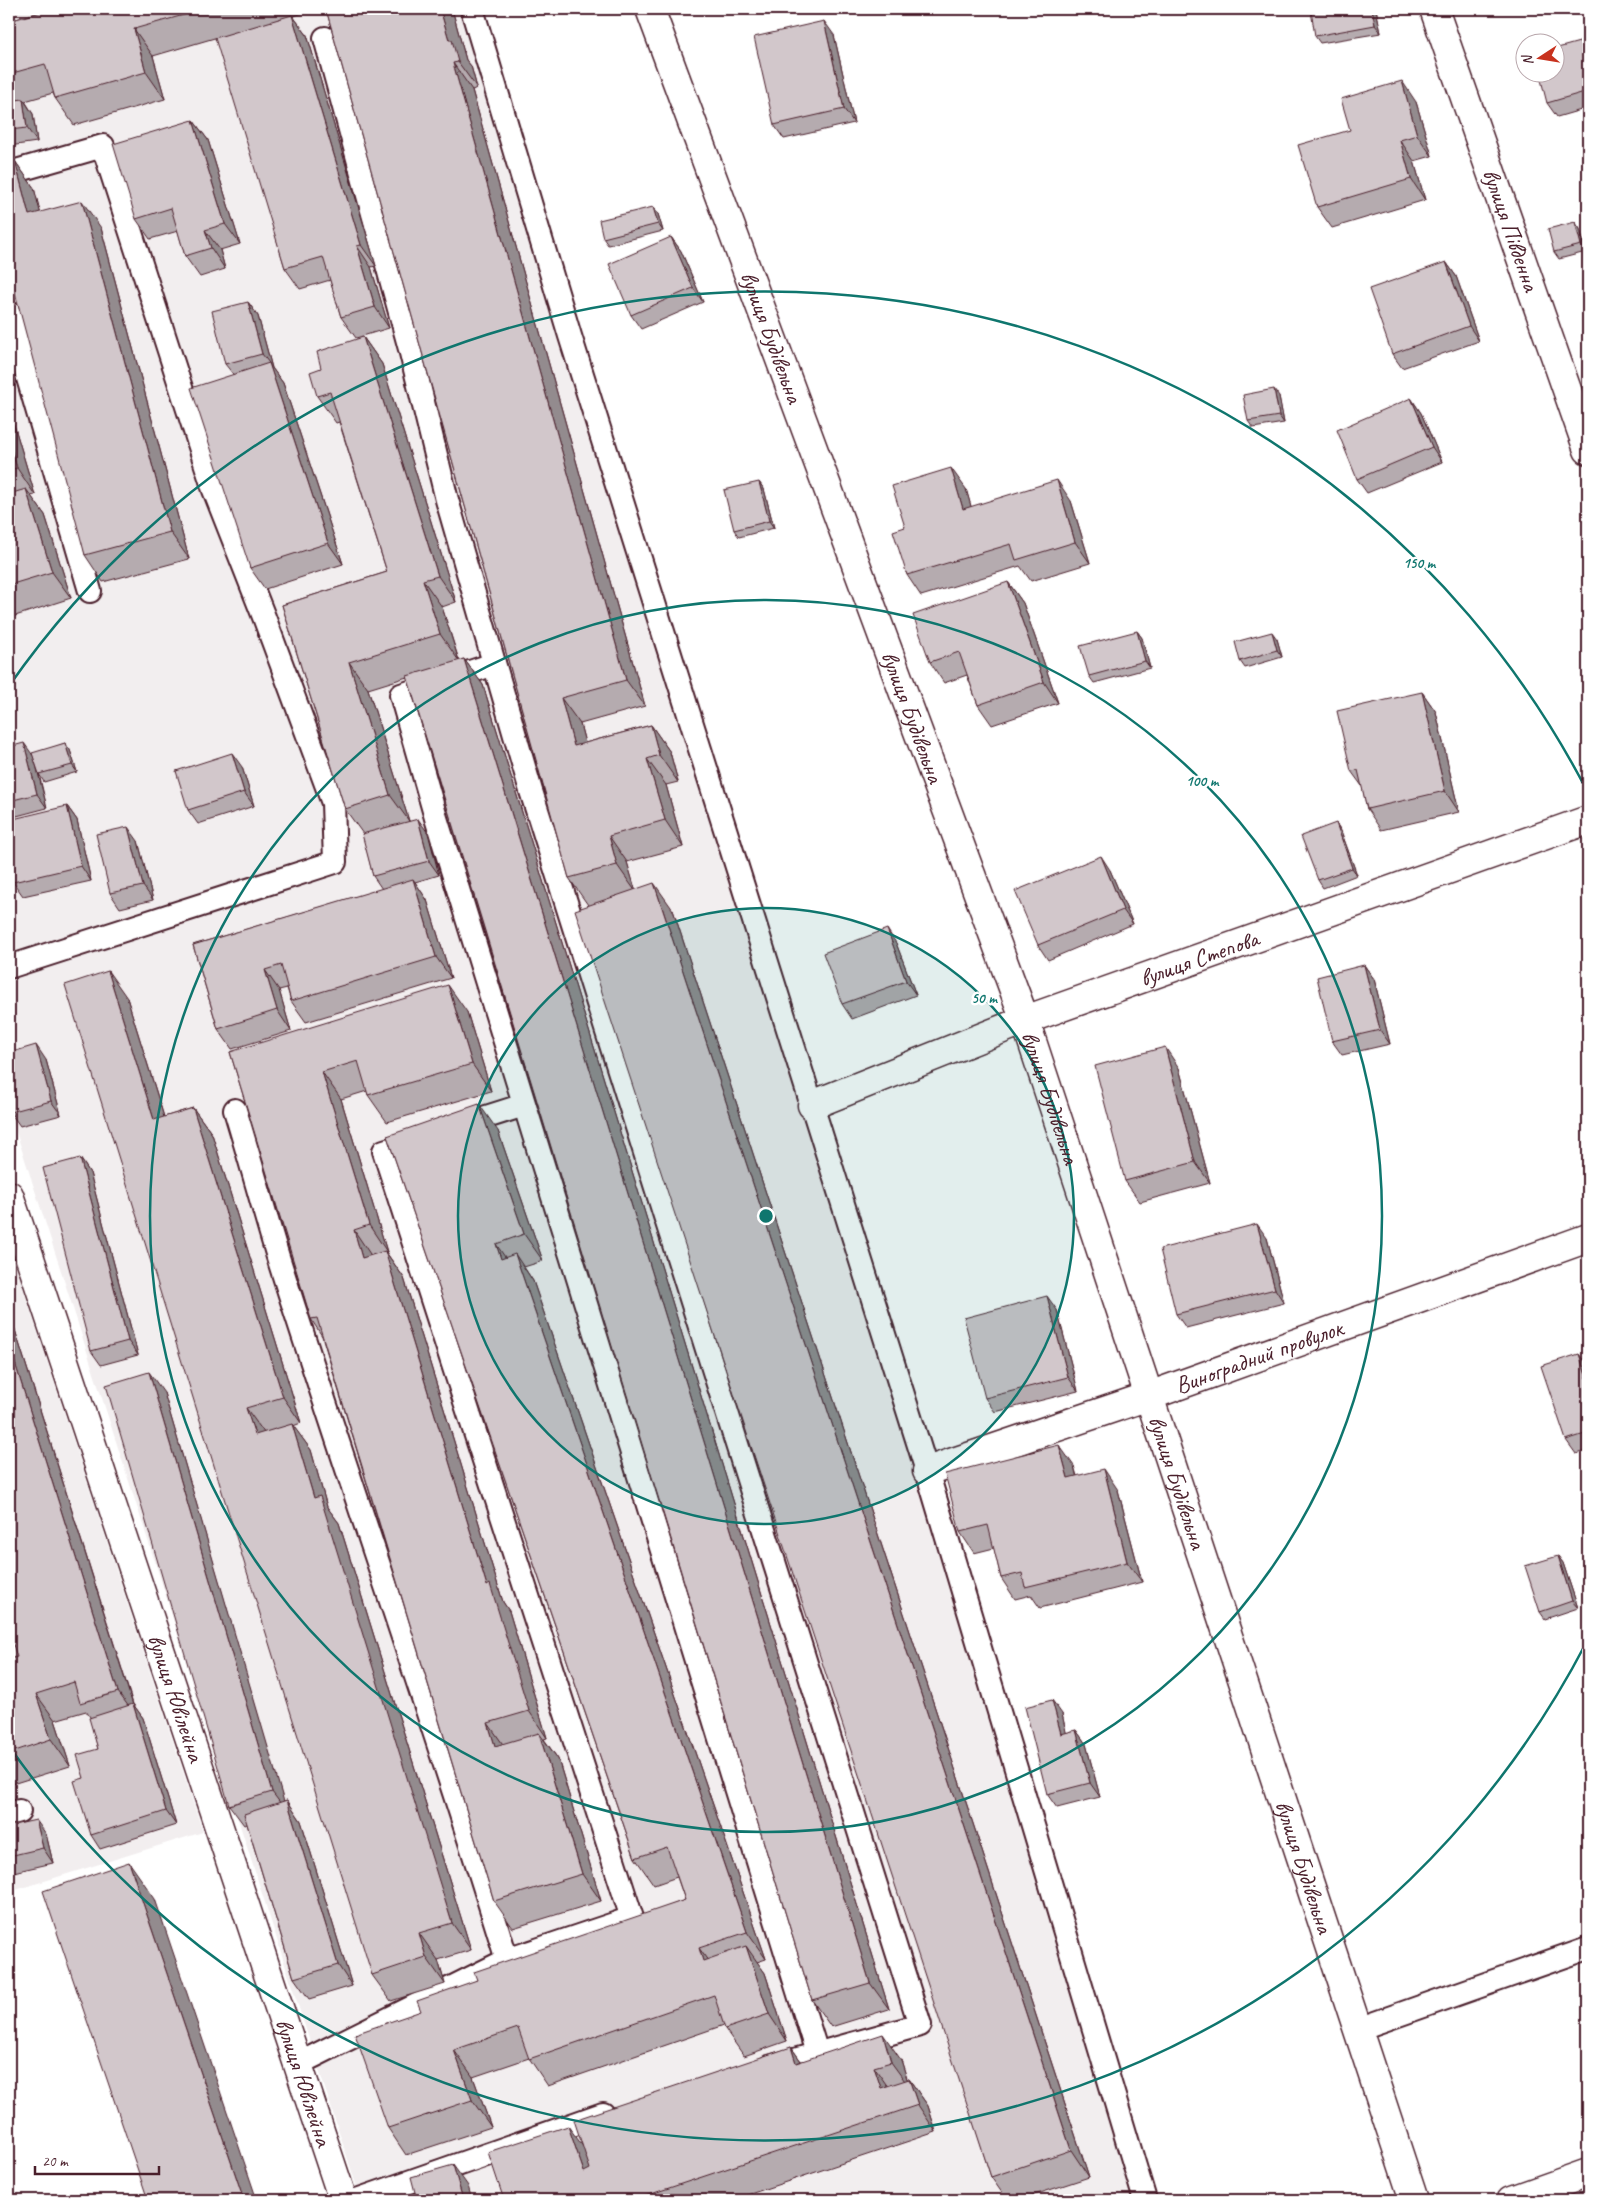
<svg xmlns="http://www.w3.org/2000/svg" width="1597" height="2209" viewBox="0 0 1597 2209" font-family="Caveat,sans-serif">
  <rect width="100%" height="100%" fill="#fff"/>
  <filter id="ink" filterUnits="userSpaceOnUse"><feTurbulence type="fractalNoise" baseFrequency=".02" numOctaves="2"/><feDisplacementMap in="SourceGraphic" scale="10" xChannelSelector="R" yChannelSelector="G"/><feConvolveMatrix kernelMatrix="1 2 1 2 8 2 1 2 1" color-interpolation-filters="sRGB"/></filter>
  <g filter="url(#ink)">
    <!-- built -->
    <g fill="#f2eeef">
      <polygon points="9,9 472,9 739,913 1153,2200 361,2200 9,1110"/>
      <polygon points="9,1246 203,1832 9,1892"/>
    </g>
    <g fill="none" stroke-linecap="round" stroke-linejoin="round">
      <!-- lane casing -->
      <g stroke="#4a1f2b" stroke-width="26">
        <g id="lane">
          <polyline points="472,9 570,336 927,1471 1145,2200"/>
          <polyline points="325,38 410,349 447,500 531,791 920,2025 769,2067"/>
          <polyline points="9,173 103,146 214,490 264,617 333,803 335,862 9,967"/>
          <polyline points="9,313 90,591"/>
          <polyline points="494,664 401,695 436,818 817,2053"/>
          <path d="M 235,1110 C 250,1159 263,1208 278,1257 C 352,1492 435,1724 507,1960"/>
          <polyline points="458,1126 524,1105"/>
          <polyline points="9,1814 19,1811"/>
          <polyline points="1358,2029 1588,1948"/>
          <polyline points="298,2064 507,1960 632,1918 384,1151 421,1139"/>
          <polyline points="357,2200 603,2114"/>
        </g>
      </g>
      <!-- street casing -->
      <g stroke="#4a1f2b" stroke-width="31">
        <g id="street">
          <path id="s1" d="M 650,9 L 1025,1020 L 1414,2200"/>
          <path id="s2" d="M 1434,9 L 1588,450"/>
          <path id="s3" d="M 812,1105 L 1025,1020 L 1588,820"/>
          <path id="s4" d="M 9,1195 L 343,2200"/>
          <path id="s5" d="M 927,1471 L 1149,1396 L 1588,1238"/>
          <polyline points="1512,2200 1588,2173"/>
        </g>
      </g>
      <!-- lane -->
      <use href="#lane" stroke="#fff" stroke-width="22"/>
      <!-- street -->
      <use href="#street" stroke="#fff" stroke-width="28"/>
    </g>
    <!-- wall -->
    <g fill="#b5abaf" stroke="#4a1f2b">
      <polygon points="51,9 319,9 293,16 307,35 376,266 371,267 389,328 356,338 341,317 330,280 300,289 285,268 218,37 153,56 165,99 74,125 55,98 53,93 25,101 33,114 37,142 9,146 9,101 14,101 9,92 9,21"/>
      <polygon points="326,9 452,9 466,60 471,66 477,88 472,90 645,706 580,724 585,743 651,725 670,752 678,782 666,785 683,847 627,862 635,890 673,910 1089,2177 1019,2200 1007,2200 991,2177 588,905 569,878"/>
      <polygon points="1322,9 1376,9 1381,33 1320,43 1315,36"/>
      <polygon points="834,35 854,123 784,139 774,125"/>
      <polygon points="1583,41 1588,48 1588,108 1557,117 1547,103"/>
      <polygon points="1416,102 1432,156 1414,161 1425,200 1332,228 1317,207 1350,130"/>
      <polygon points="193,120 208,140 240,244 220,250 225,269 200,277 185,256 178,231 150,239 136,219"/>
      <polygon points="15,161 34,188 40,212 101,228 189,559 103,582 85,555"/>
      <polygon points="658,214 663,231 608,245 603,238"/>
      <polygon points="1575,222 1580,229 1586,252 1559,259 1554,252"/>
      <polygon points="671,237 681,251 703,302 641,329 631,315"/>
      <polygon points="1446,262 1456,276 1479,341 1402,368 1392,354"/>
      <polygon points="248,302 258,316 272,368 283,383 343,564 265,589 250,568 233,374 225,364"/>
      <polygon points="363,337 382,364 456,602 442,607 459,660 464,659 483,685 889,2009 831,2027 812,2000 407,677 368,689 409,821 428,833 439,875 415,882 427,900 451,978 306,1022 291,1001 287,988 279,990 291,1031 232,1049 218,1029 193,945 382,889 373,876 363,834 345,809 282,605 387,572 339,422 336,423 317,396 321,368"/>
      <polygon points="1279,396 1284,423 1253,428 1248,421"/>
      <polygon points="1411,398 1421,413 1442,462 1367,493 1357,479"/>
      <polygon points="9,408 35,495 31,496 45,515 71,598 9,618"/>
      <polygon points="759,482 764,489 774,528 739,537 734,530"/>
      <polygon points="966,489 971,507 1071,501 1090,563 1031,581 1020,566 921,596 907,575 905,527"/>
      <polygon points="1008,582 1023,603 1058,703 992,725 978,705 967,675 944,683 930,662"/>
      <polygon points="1137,631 1142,638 1150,668 1094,683 1089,676"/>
      <polygon points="1277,639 1282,657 1245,668 1240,661"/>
      <polygon points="1422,692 1436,712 1459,812 1381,830 1367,809 1362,786 1351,771"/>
      <polygon points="65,743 70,750 77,772 44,782 39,774 47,808 9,818 9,747 33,755"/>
      <polygon points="242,767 254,806 198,824 188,810"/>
      <polygon points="67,806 77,820 91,881 23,896 13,882"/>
      <polygon points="1336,823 1341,831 1357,875 1323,888 1318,880"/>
      <polygon points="138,841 153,900 120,908 110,893"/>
      <polygon points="1110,870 1133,924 1048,960 1038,945"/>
      <polygon points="896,943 916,995 852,1019 842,1004"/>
      <polygon points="1364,965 1374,979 1390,1044 1342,1055 1332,1041"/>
      <polygon points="127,998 164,1117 193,1108 212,1134 301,1423 293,1426 311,1450 327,1507 339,1523 471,1950 438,1960 445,1984 391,2001 372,1975"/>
      <polygon points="467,1012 491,1091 387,1122 368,1095 367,1091 341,1099 387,1252 386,1252 404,1278 503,1602 509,1611 547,1738 544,1739 558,1759 601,1901 513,1928 494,1901 322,1336 311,1319 230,1052"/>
      <polygon points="46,1060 61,1115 20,1126 10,1112"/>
      <polygon points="1179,1068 1210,1183 1140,1202 1125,1181"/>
      <polygon points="498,1131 543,1261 524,1267 533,1281 766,1959 757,1962 765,1973 787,2041 744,2056 725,2029 724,2025 548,2086 529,2058 473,2077 491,2127 406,2155 388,2128 421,2011 477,1980 685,1900 677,1877 654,1885 635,1858 387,1136"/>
      <polygon points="80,1158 90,1173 138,1355 101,1365 91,1351"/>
      <polygon points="1267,1238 1284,1303 1186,1328 1176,1314"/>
      <polygon points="1057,1310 1078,1391 995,1412 985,1398"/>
      <polygon points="9,1311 133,1704 143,1718 176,1825 100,1849 91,1835 84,1778 98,1749 90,1717 86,1711 55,1720 70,1766 9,1785 9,1659 17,1657"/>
      <polygon points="1579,1354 1588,1367 1588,1450 1576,1454 1566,1440"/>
      <polygon points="164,1393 283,1801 287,1800 301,1821 352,1986 309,1999 294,1978 247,1824 244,1825 229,1805"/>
      <polygon points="1074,1466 1077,1476 1118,1490 1142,1582 1040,1608 1031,1595 1015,1599 1001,1578 994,1548 974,1553 960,1532"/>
      <polygon points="1558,1556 1563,1563 1578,1608 1545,1619 1540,1612"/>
      <polygon points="1062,1714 1066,1733 1076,1730 1086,1744 1100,1797 1057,1808 1047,1794"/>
      <polygon points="9,1826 46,1834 53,1863 9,1873"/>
      <polygon points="791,2047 801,2061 901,2060 907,2079 909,2079 928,2106 936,2132 732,2200 504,2200 583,2146"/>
    </g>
    <!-- shaded-wall -->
    <g fill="#938b8e" stroke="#4a1f2b">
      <polygon points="440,9 452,9 466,60 471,66 477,88 458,62 449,40"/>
      <polygon points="1372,9 1376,9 1381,33 1375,25"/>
      <polygon points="292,15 307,35 376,266 361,245"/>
      <polygon points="824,21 834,35 854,123 844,109"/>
      <polygon points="134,29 153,56 165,99 146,72"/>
      <polygon points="1583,41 1588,48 1588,59"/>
      <polygon points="453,63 472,90 645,706 626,680"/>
      <polygon points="1402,81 1416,102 1432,156 1417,135"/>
      <polygon points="23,99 33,114 37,142 27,128"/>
      <polygon points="193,120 208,140 240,244 225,224"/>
      <polygon points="1400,140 1414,161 1425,200 1411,179"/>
      <polygon points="15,161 34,188 48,242 29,215"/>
      <polygon points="82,201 101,228 189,559 170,532"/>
      <polygon points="653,207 658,214 663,231 658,224"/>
      <polygon points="1575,222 1580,229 1586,252 1581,245"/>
      <polygon points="205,230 220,250 225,269 211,248"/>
      <polygon points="671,237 681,251 703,302 693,288"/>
      <polygon points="357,246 371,267 389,328 375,307"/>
      <polygon points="1446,262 1456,276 1479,341 1469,326"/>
      <polygon points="248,302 258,316 272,368 283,383 343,564 328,543 269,363 262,354"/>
      <polygon points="363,337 382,364 456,602 438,576"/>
      <polygon points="1274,389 1279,396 1284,423 1279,416"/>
      <polygon points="1411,398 1421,413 1442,462 1432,447"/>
      <polygon points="9,408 35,495 17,468 9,443"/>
      <polygon points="951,468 966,489 978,530 963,509"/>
      <polygon points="1057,480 1071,501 1090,563 1075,542"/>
      <polygon points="759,482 764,489 774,528 769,521"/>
      <polygon points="26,489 45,515 71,598 52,572"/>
      <polygon points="423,580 442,607 459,661 440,634"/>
      <polygon points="1008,582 1023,603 1058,703 1044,682"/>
      <polygon points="1137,631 1142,638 1150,668 1145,661"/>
      <polygon points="1272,632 1277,639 1282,657 1277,650"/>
      <polygon points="464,659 483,685 889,2009 870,1983"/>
      <polygon points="349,662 368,689 409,821 390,795"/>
      <polygon points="1422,692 1436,712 1459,812 1445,791"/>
      <polygon points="561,698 580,724 593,773 574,746"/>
      <polygon points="651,725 670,752 678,782 659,755"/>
      <polygon points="24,743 34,757 47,808 37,794"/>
      <polygon points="65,743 70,750 77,772 72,765"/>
      <polygon points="232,753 242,767 254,806 244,792"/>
      <polygon points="647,759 666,785 683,847 665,820"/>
      <polygon points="67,806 77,820 91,881 81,866"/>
      <polygon points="418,819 428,833 439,875 429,861"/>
      <polygon points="1336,823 1341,831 1357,875 1352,868"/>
      <polygon points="128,827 138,841 153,900 143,886"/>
      <polygon points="609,836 627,862 636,892 617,865"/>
      <polygon points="1101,856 1110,870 1133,924 1123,910"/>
      <polygon points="413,879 427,900 451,978 436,957"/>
      <polygon points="654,883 673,910 1089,2177 1071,2150"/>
      <polygon points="887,929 896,943 916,995 906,981"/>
      <polygon points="1364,965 1374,979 1390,1044 1380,1030"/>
      <polygon points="265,970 279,990 291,1031 277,1010"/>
      <polygon points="108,971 127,998 173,1146 154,1120"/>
      <polygon points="448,985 467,1012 491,1091 472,1064"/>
      <polygon points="36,1045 46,1060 61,1115 51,1101"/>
      <polygon points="1165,1047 1179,1068 1210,1183 1195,1162"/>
      <polygon points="322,1072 341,1099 387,1252 369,1225"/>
      <polygon points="479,1104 498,1131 543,1261 524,1234"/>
      <polygon points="193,1108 212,1134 301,1423 283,1397"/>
      <polygon points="80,1158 90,1173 138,1355 128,1341"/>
      <polygon points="1257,1224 1267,1238 1284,1303 1275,1289"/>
      <polygon points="354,1230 372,1257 362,1258"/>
      <polygon points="496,1244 514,1270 501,1259"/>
      <polygon points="385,1251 404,1278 503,1602 509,1611 547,1738 529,1711 487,1586"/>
      <polygon points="515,1254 533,1281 766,1959 747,1932"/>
      <polygon points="1047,1296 1057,1310 1078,1391 1068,1377"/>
      <polygon points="9,1311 137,1718 118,1692 9,1344"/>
      <polygon points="1579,1354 1588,1367 1588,1382"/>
      <polygon points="149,1372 164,1393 287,1812 272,1792"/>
      <polygon points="246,1408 265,1434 255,1435"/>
      <polygon points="292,1424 311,1450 327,1507 339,1523 471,1950 452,1923 314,1498"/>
      <polygon points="1059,1445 1074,1466 1082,1499 1068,1478"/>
      <polygon points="1104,1469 1118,1490 1142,1582 1127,1562"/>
      <polygon points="1558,1556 1563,1563 1578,1608 1572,1601"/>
      <polygon points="36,1694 55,1720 70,1766 51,1739"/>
      <polygon points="1052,1700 1062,1714 1070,1749 1061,1734"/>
      <polygon points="133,1704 143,1718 176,1825 166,1811"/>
      <polygon points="488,1723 507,1750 495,1746"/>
      <polygon points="1076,1730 1086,1744 1100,1797 1090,1783"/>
      <polygon points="539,1733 558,1759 601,1901 582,1874"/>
      <polygon points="287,1800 301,1821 352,1986 338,1965"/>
      <polygon points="36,1820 46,1834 53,1863 43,1848"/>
      <polygon points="129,1862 155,1899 257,2200 244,2200"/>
      <polygon points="419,1933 438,1960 445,1984 426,1957"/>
      <polygon points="746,1946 765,1973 787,2041 769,2014"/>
      <polygon points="699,1948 718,1975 703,1961"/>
      <polygon points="883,2034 901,2060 910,2088 891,2062"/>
      <polygon points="791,2047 810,2074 796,2063"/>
      <polygon points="454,2050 473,2077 491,2127 472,2100"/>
      <polygon points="874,2067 893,2094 881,2088"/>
      <polygon points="909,2079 928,2106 936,2132 918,2105"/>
      <polygon points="568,2126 587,2152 603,2198 584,2172"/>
      <polygon points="453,2165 468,2186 472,2200 463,2200"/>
    </g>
    <!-- building -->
    <g fill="#d2c7cb" stroke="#4a1f2b">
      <polygon points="51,9 205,9 134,29 146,72 55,98 45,64 9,74 9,21"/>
      <polygon points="326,9 440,9 449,40 452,40 458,62 453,63 626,680 561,698 574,746 651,725 659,755 647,759 665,820 609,836 617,865 569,878"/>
      <polygon points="1322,9 1372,9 1375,25 1315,36 1311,11"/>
      <polygon points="292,15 361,245 357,246 375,307 341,317 323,257 285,268 215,38"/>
      <polygon points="824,21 844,109 774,125 754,37"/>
      <polygon points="1583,41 1588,59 1588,91 1547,103 1539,72 1554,72 1554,49"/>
      <polygon points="1402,81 1417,135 1400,140 1411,179 1317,207 1298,145 1350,130 1341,99"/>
      <polygon points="23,99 27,128 9,130 9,101"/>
      <polygon points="193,120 225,224 205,230 211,248 185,256 171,208 136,219 113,144"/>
      <polygon points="15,161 29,215 82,201 170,532 85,555 9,270 9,163"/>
      <polygon points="653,207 658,224 603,238 599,220"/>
      <polygon points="1575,222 1581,245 1554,252 1548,229"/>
      <polygon points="671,237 693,288 631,315 609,264"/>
      <polygon points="1446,262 1469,326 1392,354 1369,289"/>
      <polygon points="248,302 262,354 225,364 212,311"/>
      <polygon points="363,337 438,576 423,580 440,634 349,662 390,795 345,809 282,605 387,572 330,392 317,396 310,372 321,368 317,352"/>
      <polygon points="269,363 328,543 250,568 191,388"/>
      <polygon points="1274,389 1279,416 1248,421 1243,395"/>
      <polygon points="1411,398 1432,447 1357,479 1337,430"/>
      <polygon points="9,443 17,468 9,470"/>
      <polygon points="951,468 963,509 1057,480 1075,542 1016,560 1011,544 907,575 893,531 905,527 892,486"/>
      <polygon points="759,482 769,521 734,530 724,490"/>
      <polygon points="26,489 52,572 9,585 9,494"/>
      <polygon points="1008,582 1044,682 978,705 959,652 930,662 913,615"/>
      <polygon points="1137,631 1145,661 1089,676 1080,646"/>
      <polygon points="1272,632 1277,650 1240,661 1235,642"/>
      <polygon points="464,659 870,1983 812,2000 407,676"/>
      <polygon points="1422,692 1445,791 1367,809 1358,770 1351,771 1337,711"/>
      <polygon points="24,743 37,794 9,801 9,747"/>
      <polygon points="65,743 72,765 39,774 32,753"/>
      <polygon points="232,753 244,792 188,810 176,771"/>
      <polygon points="67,806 81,866 13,882 9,862 9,820"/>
      <polygon points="418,819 429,861 373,876 362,834"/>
      <polygon points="1336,823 1352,868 1318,880 1301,836"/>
      <polygon points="128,827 143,886 110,893 96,834"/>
      <polygon points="1101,856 1123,910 1038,945 1015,891"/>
      <polygon points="413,879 436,957 291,1001 281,965 265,970 277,1010 218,1029 193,945"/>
      <polygon points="654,883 1071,2150 991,2177 575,910"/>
      <polygon points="887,929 906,981 842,1004 823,953"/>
      <polygon points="1364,965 1380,1030 1332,1041 1317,977"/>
      <polygon points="108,971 154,1120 193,1108 283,1397 246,1408 255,1435 292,1424 314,1498 320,1496 452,1923 419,1933 426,1957 372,1975 65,985"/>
      <polygon points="448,985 472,1064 368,1095 358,1061 322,1072 369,1225 354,1230 362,1258 385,1251 487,1586 490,1584 529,1711 488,1723 495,1746 539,1733 582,1874 494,1901 317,1318 311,1319 230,1052"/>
      <polygon points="36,1045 51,1101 10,1112 9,1106 9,1053"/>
      <polygon points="1165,1047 1195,1162 1125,1181 1095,1066"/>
      <polygon points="479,1104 524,1234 496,1244 501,1259 515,1254 747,1932 699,1948 703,1961 746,1946 769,2014 725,2029 714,1995 529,2059 518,2028 454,2050 472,2100 388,2128 355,2034 421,2011 417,2001 477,1980 474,1972 685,1900 667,1847 635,1858 387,1136"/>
      <polygon points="80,1158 128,1341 91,1351 43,1168"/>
      <polygon points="1257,1224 1275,1289 1176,1314 1160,1249"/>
      <polygon points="1047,1296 1068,1377 985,1398 964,1318"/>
      <polygon points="9,1344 118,1692 80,1703 74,1682 36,1694 51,1739 9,1753 9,1659 17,1657 9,1632"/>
      <polygon points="1579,1354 1588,1382 1588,1433 1566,1440 1541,1366"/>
      <polygon points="149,1372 272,1792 229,1805 106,1385"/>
      <polygon points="1059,1445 1068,1478 1104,1469 1127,1562 1025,1587 1022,1573 1001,1578 988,1525 960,1532 945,1474"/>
      <polygon points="1558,1556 1572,1601 1540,1612 1525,1566"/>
      <polygon points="1052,1700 1061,1734 1076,1730 1090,1783 1047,1794 1025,1707"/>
      <polygon points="133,1704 166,1811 91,1835 74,1781 84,1778 77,1755 98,1749 89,1718"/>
      <polygon points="287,1800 338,1965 294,1978 244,1814"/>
      <polygon points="36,1820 43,1848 9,1856 9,1826"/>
      <polygon points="129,1862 244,2200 148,2200 43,1891"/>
      <polygon points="883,2034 891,2062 874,2067 881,2088 909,2079 918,2105 633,2200 504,2200 488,2152 568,2126 584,2172 590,2169 574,2120 791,2047 796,2063"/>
      <polygon points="453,2165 463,2200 417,2200 411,2177"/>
    </g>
  </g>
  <!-- distance rings -->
  <circle cx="766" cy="1216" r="308" fill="#0f766e" fill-opacity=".12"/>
  <g fill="none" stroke="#0f766e" stroke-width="2.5">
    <circle cx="766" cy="1216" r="308"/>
    <circle cx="766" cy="1216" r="616"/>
    <path d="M1586 1643A924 924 0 0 1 9 1746M9 686A924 924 0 0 1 1586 789"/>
  </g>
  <g text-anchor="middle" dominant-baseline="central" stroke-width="5" stroke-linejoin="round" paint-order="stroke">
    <!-- street labels -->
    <g font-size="24" fill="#4a1f2b" stroke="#fff">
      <text stroke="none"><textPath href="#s2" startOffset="234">вулиця Південна</textPath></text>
      <text stroke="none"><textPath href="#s1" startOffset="350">вулиця Будівельна</textPath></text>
      <text stroke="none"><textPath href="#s1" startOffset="755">вулиця Будівельна</textPath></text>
      <text stroke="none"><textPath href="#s3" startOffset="414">вулиця Степова</textPath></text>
      <text stroke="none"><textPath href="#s1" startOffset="1160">вулиця Будівельна</textPath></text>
      <text stroke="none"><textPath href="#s5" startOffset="351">Виноградний провулок</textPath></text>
      <text stroke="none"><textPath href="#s1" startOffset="1565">вулиця Будівельна</textPath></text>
      <text stroke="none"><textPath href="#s4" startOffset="530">вулиця Ювілейна</textPath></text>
      <text stroke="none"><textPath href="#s1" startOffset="1970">вулиця Будівельна</textPath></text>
      <text stroke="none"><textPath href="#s4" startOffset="935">вулиця Ювілейна</textPath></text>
    </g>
  </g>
  <circle cx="766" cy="1216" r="8" fill="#0f766e" stroke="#fff" stroke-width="2.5"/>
  <g font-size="15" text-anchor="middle" font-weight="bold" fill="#0f766e" stroke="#fff" stroke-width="5" stroke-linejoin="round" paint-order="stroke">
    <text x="1419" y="568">150 m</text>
    <text x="1202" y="786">100 m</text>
    <text x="984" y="1003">50 m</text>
  </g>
  <!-- margin -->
  <rect width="1597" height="2209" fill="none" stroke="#fff" stroke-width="30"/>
  <rect x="15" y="15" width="1567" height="2179" fill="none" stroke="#4a1f2b" stroke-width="2" filter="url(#ink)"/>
  <!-- north arrow -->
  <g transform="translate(1540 58) rotate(258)"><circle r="24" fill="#ffffff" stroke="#b7a5aa"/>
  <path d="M0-4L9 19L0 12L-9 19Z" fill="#c8321e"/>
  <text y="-8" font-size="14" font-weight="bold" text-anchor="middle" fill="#4a1f2b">N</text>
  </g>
  <!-- scale -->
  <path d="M35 2166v8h124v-8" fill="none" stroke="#4a1f2b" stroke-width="2.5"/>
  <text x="42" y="2166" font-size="15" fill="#4a1f2b" stroke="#ffffff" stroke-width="4" paint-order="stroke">20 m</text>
</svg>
